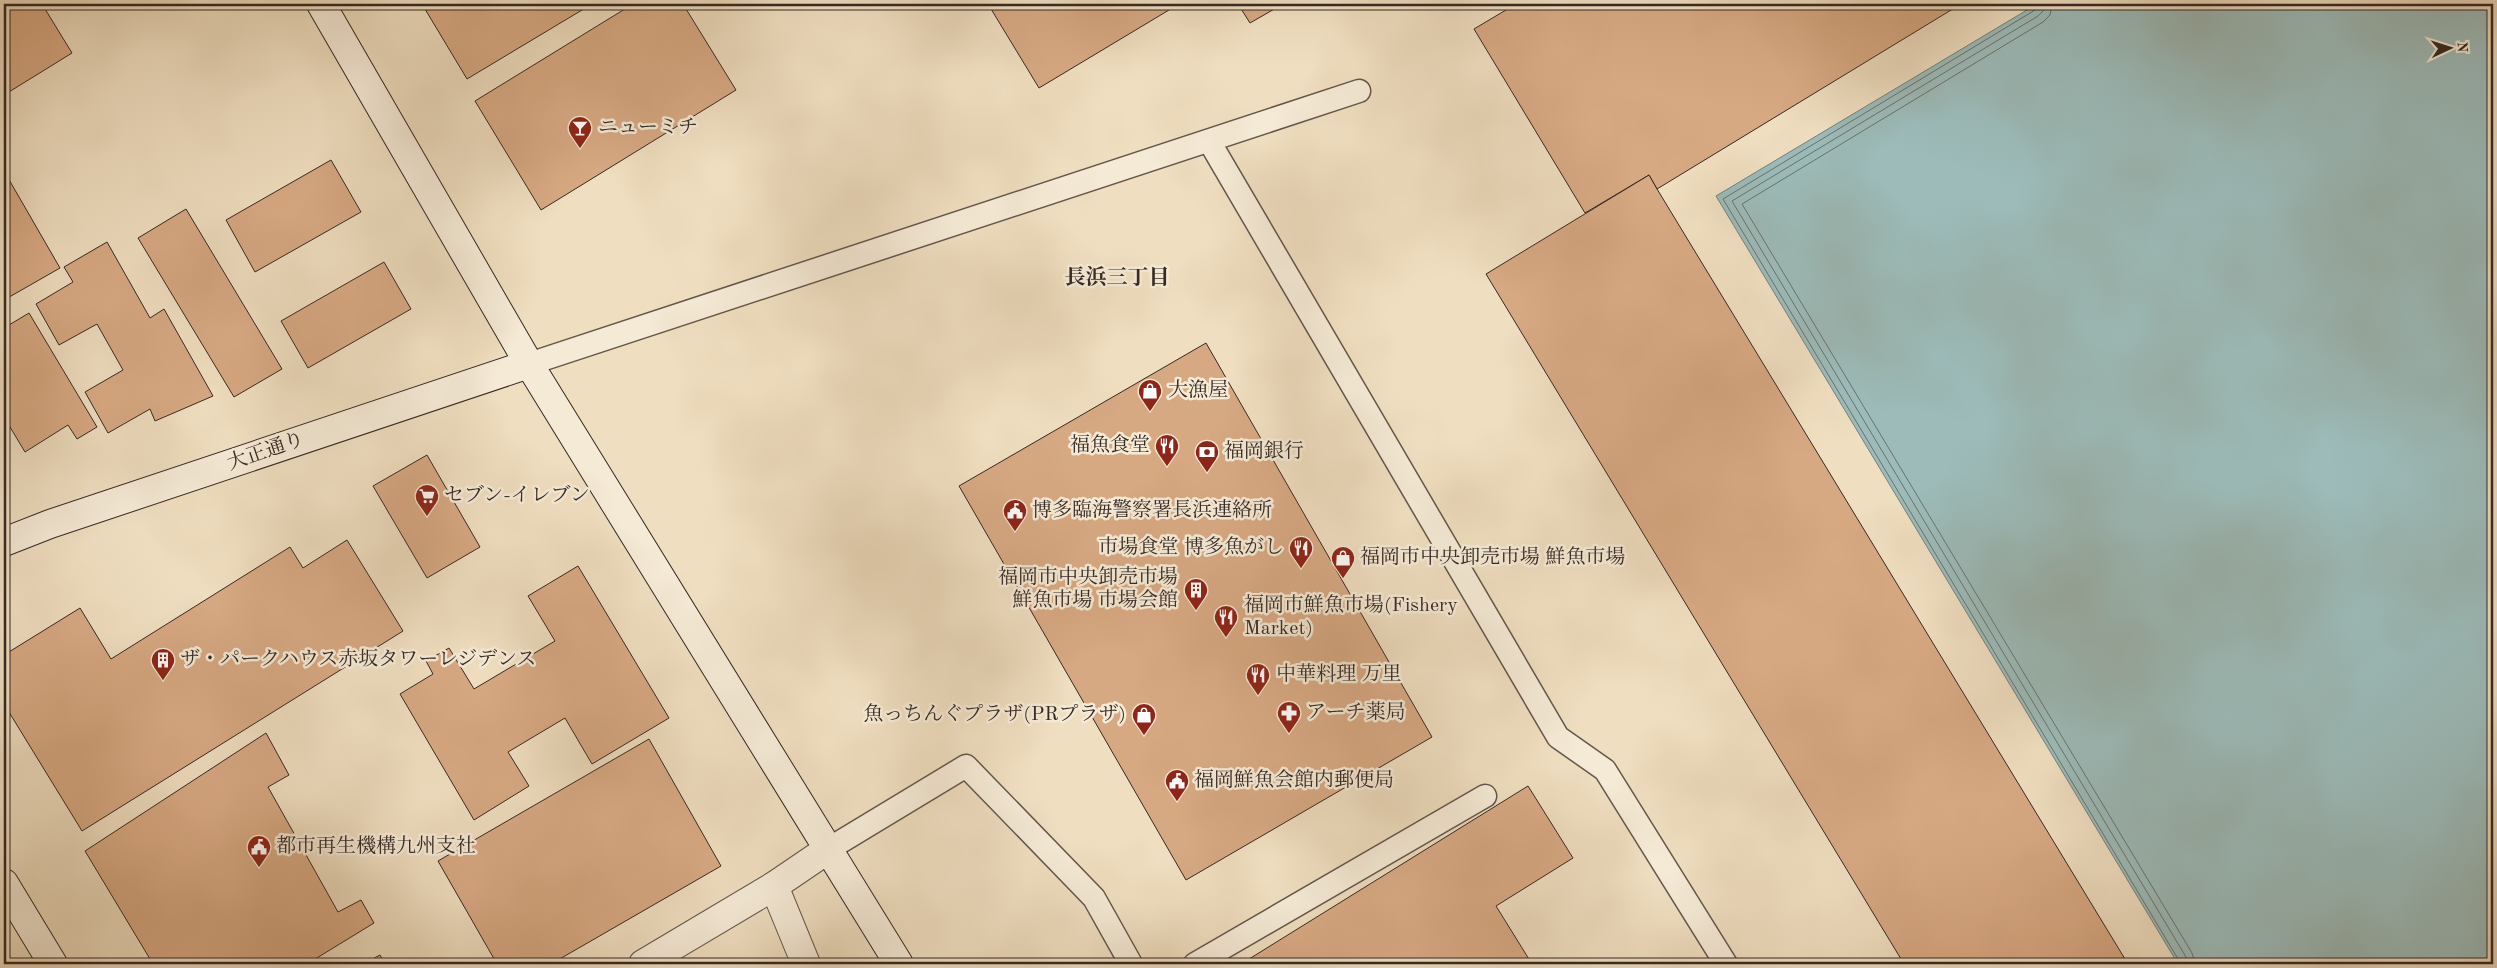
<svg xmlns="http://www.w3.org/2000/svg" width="2497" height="968" viewBox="0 0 2497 968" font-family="'Old Standard TT','Noto Serif JP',serif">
  <rect width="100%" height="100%" fill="#efdec0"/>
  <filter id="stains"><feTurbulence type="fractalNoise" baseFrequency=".004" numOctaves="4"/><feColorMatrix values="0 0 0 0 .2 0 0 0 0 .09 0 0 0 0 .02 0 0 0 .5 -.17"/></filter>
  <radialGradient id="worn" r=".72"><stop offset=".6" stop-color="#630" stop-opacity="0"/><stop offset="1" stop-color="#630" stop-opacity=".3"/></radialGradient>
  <!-- water -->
  <polygon fill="#9cbbb9" stroke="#73817d" points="2037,4 2493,4 2493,964 2178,964 1716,196"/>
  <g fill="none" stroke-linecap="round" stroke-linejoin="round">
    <!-- shore -->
    <g stroke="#68726e" stroke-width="1">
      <polyline points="2038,4 2035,10 1723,199 2181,964"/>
      <polyline points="2044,4 2043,11 2038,16 1732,201 2186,957 2188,964"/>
      <polyline points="2052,4 2050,15 2043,22 1742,204 2192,953 2195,964"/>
    </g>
  </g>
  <!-- building -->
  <g fill="#d7a983" stroke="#352924">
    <polygon points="4,4 42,4 72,53 4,95"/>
    <polygon points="422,4 592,4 467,79"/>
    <polygon points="633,4 683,4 736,90 541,210 475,101"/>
    <polygon points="988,4 1179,4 1039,88"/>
    <polygon points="1238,4 1283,4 1250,23"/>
    <polygon points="1516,4 1961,4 1657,189 1649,175 1585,213 1474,29"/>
    <polygon points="331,160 361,212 255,272 226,220"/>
    <polygon points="4,171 60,268 4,300"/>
    <polygon points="1649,175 1657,189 2128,964 1904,964 1486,274"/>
    <polygon points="186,209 282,369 234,397 138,238"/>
    <polygon points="107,242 150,318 164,309 213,396 155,421 150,409 108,433 85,392 123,370 97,324 59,345 36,304 73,282 64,267"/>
    <polygon points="384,262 411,309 308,368 281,321"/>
    <polygon points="29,313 97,427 77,439 68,425 25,452 4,417 4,328"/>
    <polygon points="1206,343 1432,737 1186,880 959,486"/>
    <polygon points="427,455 480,547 427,578 373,486"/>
    <polygon points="347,540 403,631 82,831 4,704 4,655 80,608 111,659 290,547 303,568"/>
    <polygon points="578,566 669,718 592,764 565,718 508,752 529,786 474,820 400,694 433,674 426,661 449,648 474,689 555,641 528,596"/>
    <polygon points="266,733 289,775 268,787 338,912 361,900 374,923 307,964 153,964 85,851"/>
    <polygon points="649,739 721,866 551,964 497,964 438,861"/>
    <polygon points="1528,786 1573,858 1496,906 1532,964 1241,964"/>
    <polygon points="380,955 385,964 363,964"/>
  </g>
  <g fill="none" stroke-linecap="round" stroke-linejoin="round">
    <!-- lane casing -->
    <g stroke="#64564b" stroke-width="25">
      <g id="lane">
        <polyline points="1209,141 1558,737 1605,770 1726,964"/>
        <polyline points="529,364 1359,91"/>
        <polyline points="827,850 966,766 1094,898 1131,964"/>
        <polyline points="1195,964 1485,796"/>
      </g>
    </g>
    <!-- street casing -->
    <g stroke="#64564b" stroke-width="30">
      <g id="street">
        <polyline points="774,886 806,964"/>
        <polyline points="643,964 774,886 827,850"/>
      </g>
    </g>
    <!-- secondary casing -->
    <g stroke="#352924" stroke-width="30">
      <g id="secondary">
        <polyline points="321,4 529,364 899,964"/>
        <polyline points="4,542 50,524 529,364"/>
        <polyline points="4,883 53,964"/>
      </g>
    </g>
    <!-- lane -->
    <use href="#lane" stroke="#f5ead6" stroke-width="22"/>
    <!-- street -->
    <use href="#street" stroke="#f5ead6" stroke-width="28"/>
    <!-- secondary -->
    <use href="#secondary" stroke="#f5ead6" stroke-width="28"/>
  </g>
  <!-- icons -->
  <defs>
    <g id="bar-pin" transform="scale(1.25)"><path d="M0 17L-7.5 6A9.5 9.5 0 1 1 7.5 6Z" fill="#8f2418" stroke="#f5ead6"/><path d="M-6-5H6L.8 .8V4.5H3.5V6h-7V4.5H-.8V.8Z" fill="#fff"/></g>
    <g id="shop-pin" transform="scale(1.25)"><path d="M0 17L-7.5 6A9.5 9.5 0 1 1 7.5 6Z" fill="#8f2418" stroke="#f5ead6"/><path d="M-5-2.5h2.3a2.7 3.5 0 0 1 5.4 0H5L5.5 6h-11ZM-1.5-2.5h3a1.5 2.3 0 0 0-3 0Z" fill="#fff"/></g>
    <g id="restaurant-pin" transform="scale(1.25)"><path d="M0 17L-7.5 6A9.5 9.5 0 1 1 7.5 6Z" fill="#8f2418" stroke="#f5ead6"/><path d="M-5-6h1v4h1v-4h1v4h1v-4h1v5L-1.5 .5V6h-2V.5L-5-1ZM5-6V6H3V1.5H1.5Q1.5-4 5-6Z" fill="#fff"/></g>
    <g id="bank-pin" transform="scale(1.25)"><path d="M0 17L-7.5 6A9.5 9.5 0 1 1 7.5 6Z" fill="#8f2418" stroke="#f5ead6"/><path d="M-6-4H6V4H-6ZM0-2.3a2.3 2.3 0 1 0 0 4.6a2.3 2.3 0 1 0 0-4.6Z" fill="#fff"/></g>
    <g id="supermarket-pin" transform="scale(1.25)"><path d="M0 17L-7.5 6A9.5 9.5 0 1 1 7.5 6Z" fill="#8f2418" stroke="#f5ead6"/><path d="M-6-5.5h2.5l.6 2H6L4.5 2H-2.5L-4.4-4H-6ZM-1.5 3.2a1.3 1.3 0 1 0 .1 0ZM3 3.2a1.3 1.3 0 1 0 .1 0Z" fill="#fff"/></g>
    <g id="civic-pin" transform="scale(1.25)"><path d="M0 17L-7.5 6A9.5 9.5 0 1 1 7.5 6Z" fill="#8f2418" stroke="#f5ead6"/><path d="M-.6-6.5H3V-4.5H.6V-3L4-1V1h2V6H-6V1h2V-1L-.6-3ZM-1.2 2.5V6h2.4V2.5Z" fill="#fff"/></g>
    <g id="building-pin" transform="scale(1.25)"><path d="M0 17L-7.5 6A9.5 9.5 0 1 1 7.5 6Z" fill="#8f2418" stroke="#f5ead6"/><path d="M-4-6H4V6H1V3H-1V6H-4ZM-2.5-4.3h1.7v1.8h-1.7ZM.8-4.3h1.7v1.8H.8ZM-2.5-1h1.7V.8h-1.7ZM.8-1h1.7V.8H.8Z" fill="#fff"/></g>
    <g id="pharmacy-pin" transform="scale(1.25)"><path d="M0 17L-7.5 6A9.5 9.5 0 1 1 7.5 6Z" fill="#8f2418" stroke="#f5ead6"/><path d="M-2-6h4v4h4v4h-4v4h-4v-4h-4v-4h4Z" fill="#fff"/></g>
  </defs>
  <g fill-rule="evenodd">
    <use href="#bar-pin" x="580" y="128"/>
    <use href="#shop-pin" x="1150" y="391"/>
    <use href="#restaurant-pin" x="1167" y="446"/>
    <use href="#bank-pin" x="1207" y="452"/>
    <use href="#supermarket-pin" x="427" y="496"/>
    <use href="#civic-pin" x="1015" y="511"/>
    <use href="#restaurant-pin" x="1301" y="548"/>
    <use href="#shop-pin" x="1343" y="558"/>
    <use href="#building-pin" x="1196" y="590"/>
    <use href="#restaurant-pin" x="1226" y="617"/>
    <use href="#building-pin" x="163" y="660"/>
    <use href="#restaurant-pin" x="1258" y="675"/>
    <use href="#pharmacy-pin" x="1289" y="713"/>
    <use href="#shop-pin" x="1144" y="715"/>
    <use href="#civic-pin" x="1177" y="781"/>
    <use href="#civic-pin" x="259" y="847"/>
  </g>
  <g text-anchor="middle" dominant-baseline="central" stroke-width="5" stroke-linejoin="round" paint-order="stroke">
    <!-- poi labels -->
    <g font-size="20" fill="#352924" stroke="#f5ead6" text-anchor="start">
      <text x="598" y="128">ニューミチ</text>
      <text x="1168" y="391">大漁屋</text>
      <text x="1150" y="446" text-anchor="end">福魚食堂</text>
      <text x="1224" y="452">福岡銀行</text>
      <text x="444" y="496">セブン-イレブン</text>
      <text x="1032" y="511">博多臨海警察署長浜連絡所</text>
      <text x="1284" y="548" text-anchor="end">市場食堂 博多魚がし</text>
      <text x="1360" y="558">福岡市中央卸売市場 鮮魚市場</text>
      <text x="1178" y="578" text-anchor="end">福岡市中央卸売市場<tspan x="1178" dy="23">鮮魚市場 市場会館</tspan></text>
      <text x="1244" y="606">福岡市鮮魚市場(Fishery<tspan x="1244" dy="23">Market)</tspan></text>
      <text x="180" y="660">ザ・パークハウス赤坂タワーレジデンス</text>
      <text x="1276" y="675">中華料理 万里</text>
      <text x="1306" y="713">アーチ薬局</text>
      <text x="1126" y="715" text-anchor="end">魚っちんぐプラザ(PRプラザ)</text>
      <text x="1194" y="781">福岡鮮魚会館内郵便局</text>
      <text x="276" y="847">都市再生機構九州支社</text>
    </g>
    <!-- street labels -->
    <g font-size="20" fill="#352924" stroke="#f5ead6">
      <text transform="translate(266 452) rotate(-19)">大正通り</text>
    </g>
    <!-- neighbourhood labels -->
    <g font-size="21" font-weight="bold" fill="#352924" stroke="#f5ead6">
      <text x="1117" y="278">長浜三丁目</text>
    </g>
  </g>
  <!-- margin -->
  <rect width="2497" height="968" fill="none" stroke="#efdec0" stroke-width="20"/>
  <rect x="5" y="5" width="2487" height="958" fill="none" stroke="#352924" stroke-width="2.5"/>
  <rect x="10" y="10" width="2477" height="948" fill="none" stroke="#352924"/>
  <!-- north arrow -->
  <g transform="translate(2450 48) rotate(86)" stroke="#f5ead6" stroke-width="4" paint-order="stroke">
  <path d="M0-4L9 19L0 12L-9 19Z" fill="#352924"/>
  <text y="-8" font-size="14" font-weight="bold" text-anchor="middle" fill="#352924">N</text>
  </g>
  <rect width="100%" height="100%" filter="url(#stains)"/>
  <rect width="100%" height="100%" fill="url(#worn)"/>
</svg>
